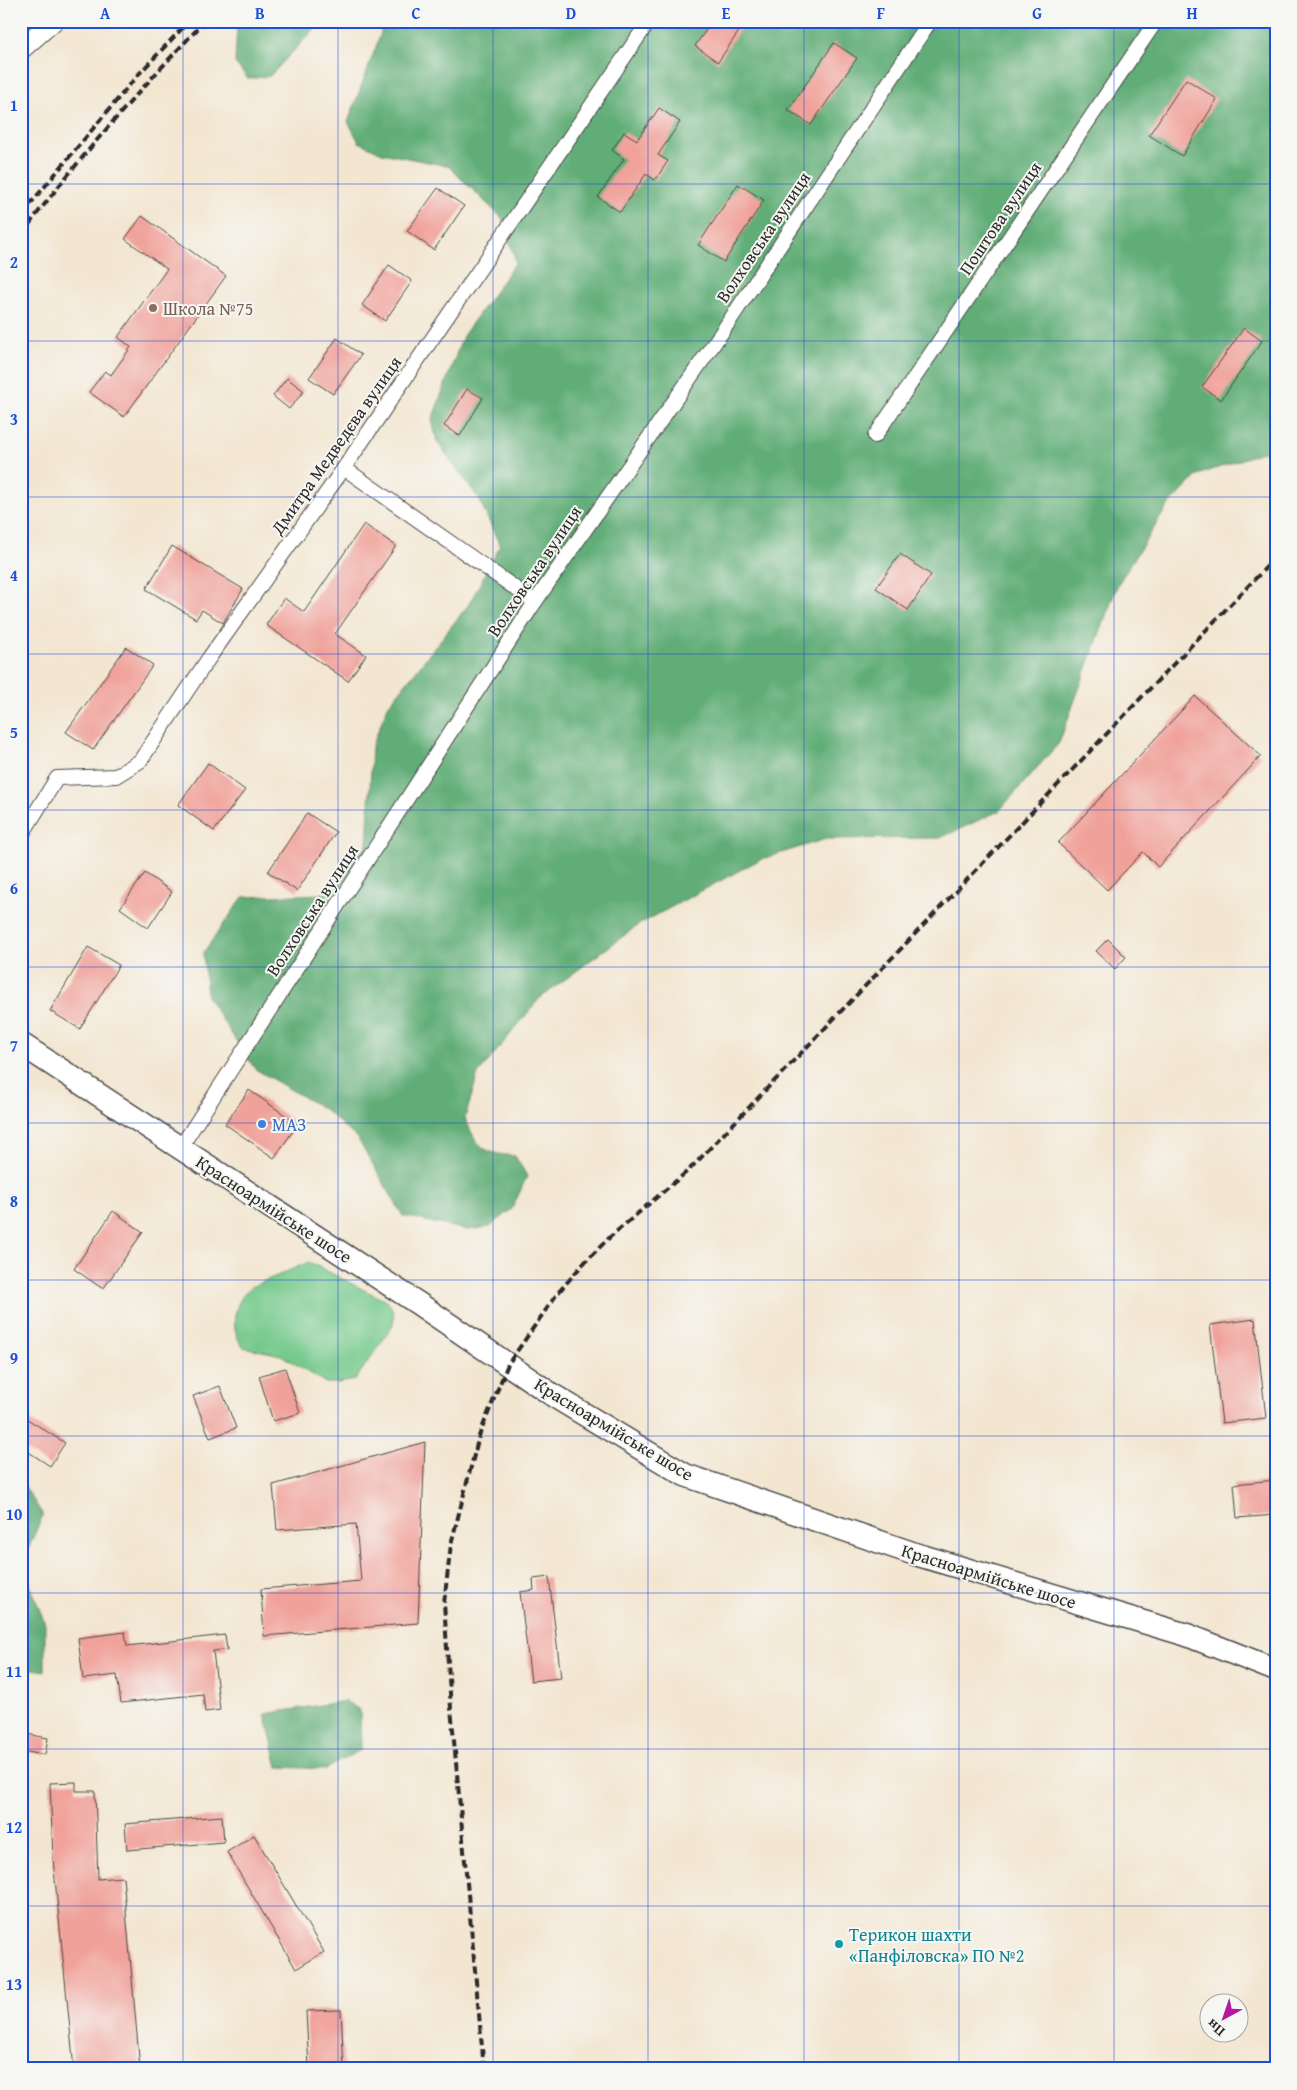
<svg xmlns="http://www.w3.org/2000/svg" width="1297" height="2090" viewBox="0 0 1297 2090" font-family="'Gentium Book Plus',serif">
  <rect width="100%" height="100%" fill="#f6f6f2"/>
  <filter id="ink" filterUnits="userSpaceOnUse"><feTurbulence type="fractalNoise" baseFrequency=".02" numOctaves="2"/><feDisplacementMap in="SourceGraphic" scale="10" xChannelSelector="R" yChannelSelector="G"/><feConvolveMatrix kernelMatrix="1 2 1 2 8 2 1 2 1" color-interpolation-filters="sRGB"/></filter>
  <filter id="wash" filterUnits="userSpaceOnUse"><feTurbulence type="fractalNoise" baseFrequency=".0096" numOctaves="4" result="noise"/><feDisplacementMap in="SourceGraphic" scale="20" xChannelSelector="R" yChannelSelector="G"/><feGaussianBlur stdDeviation="1.12" result="paint"/><feColorMatrix in="noise" values="0 0 0 0 0 0 0 0 0 0 0 0 0 0 0 0 0 1.4 0 .05"/><feComposite in="paint" operator="in"/></filter>
  <g filter="url(#wash)">
    <rect width="100%" height="100%" fill="#f3e6d1"/>
    <!-- green -->
    <path fill="#75c98b" stroke="#507a5b" d="M 309,1262 L 388,1302 C 394,1310 395,1317 392,1327 L 355,1380 L 339,1383 L 326,1383 L 281,1355 L 243,1347 C 229,1329 233,1302 251,1287 Z"/>
    <!-- forest -->
    <g fill="#60ad77" stroke="#466c51">
      <polygon points="237,21 322,21 270,76 248,79 235,63"/>
      <path d="M 381,21 L 1276,21 L 1276,447 L 1198,475 L 1167,507 L 1118,584 L 1059,743 L 999,811 L 940,838 L 826,839 L 759,860 L 638,925 L 539,999 L 478,1074 L 465,1118 C 478,1148 482,1153 515,1156 L 527,1176 L 512,1209 L 490,1227 L 467,1230 L 403,1216 L 358,1139 L 324,1109 L 255,1069 L 207,997 L 203,953 L 243,897 L 321,894 L 367,846 L 372,746 L 388,706 L 469,604 L 500,546 L 479,499 L 437,442 L 432,420 L 463,336 L 516,262 L 502,218 L 448,166 L 382,153 L 359,142 L 348,122 L 381,33 Z"/>
      <polygon points="21,1481 43,1515 22,1563 45,1624 45,1671 21,1667"/>
      <polygon points="345,1701 360,1710 361,1750 325,1769 278,1767 265,1714"/>
    </g>
    <g id="blocks">
      <!-- building -->
      <g fill="#f0a19a">
        <polygon points="712,21 746,21 718,62 695,46"/>
        <polygon points="834,43 857,58 811,125 788,110"/>
        <polygon points="1186,79 1217,99 1182,156 1149,135"/>
        <polygon points="659,108 680,122 658,155 668,161 655,180 646,174 620,212 598,197 624,159 612,150 624,132 637,140"/>
        <polygon points="738,184 764,200 724,262 698,245"/>
        <polygon points="438,188 464,206 434,250 407,231"/>
        <polygon points="142,216 226,276 124,417 89,392 105,371 111,375 131,347 118,337 167,269 125,239"/>
        <polygon points="389,265 412,281 385,321 362,305"/>
        <polygon points="1244,328 1262,341 1221,400 1202,387"/>
        <polygon points="337,338 361,355 333,394 309,378"/>
        <polygon points="287,378 304,391 289,409 273,396"/>
        <polygon points="467,389 483,398 460,436 444,426"/>
        <polygon points="364,524 396,546 335,634 366,655 348,681 266,625 284,598 304,612"/>
        <polygon points="172,546 243,589 223,623 202,610 196,619 146,589"/>
        <polygon points="900,554 931,575 908,610 876,588"/>
        <polygon points="126,647 153,665 93,750 66,732"/>
        <polygon points="1195,696 1261,756 1158,867 1143,852 1107,890 1058,843"/>
        <polygon points="208,763 245,790 214,831 178,805"/>
        <polygon points="307,813 336,832 297,891 268,872"/>
        <polygon points="145,873 172,892 148,928 120,908"/>
        <polygon points="1108,939 1126,957 1115,969 1096,951"/>
        <polygon points="88,947 119,965 80,1029 50,1011"/>
        <polygon points="249,1090 298,1124 274,1158 225,1124"/>
        <polygon points="113,1211 143,1232 103,1289 74,1269"/>
        <polygon points="1255,1319 1266,1418 1222,1423 1210,1325"/>
        <polygon points="285,1368 300,1413 273,1421 259,1376"/>
        <polygon points="220,1386 236,1428 210,1438 193,1396"/>
        <polygon points="21,1415 65,1443 50,1466 21,1447"/>
        <polygon points="425,1442 418,1623 264,1636 261,1589 361,1581 356,1524 277,1530 273,1485"/>
        <polygon points="1276,1480 1276,1515 1237,1518 1234,1484"/>
        <polygon points="549,1577 561,1678 531,1681 520,1592 534,1590 533,1579"/>
        <polygon points="125,1632 127,1646 225,1635 227,1650 213,1651 220,1710 205,1712 203,1694 121,1703 117,1675 83,1679 78,1638"/>
        <polygon points="21,1733 48,1738 45,1755 21,1751"/>
        <polygon points="76,1782 76,1791 95,1791 98,1879 123,1877 140,2069 74,2069 53,1859 50,1783"/>
        <polygon points="222,1816 224,1842 127,1850 125,1824"/>
        <polygon points="254,1835 324,1952 296,1969 227,1852"/>
        <polygon points="341,2010 344,2069 309,2069 306,2011"/>
      </g>
    </g>
  </g>
  <g filter="url(#ink)">
    <use href="#blocks" fill-opacity="0" stroke="#494744" stroke-width="1"/>
    <g fill="none" stroke-linecap="round" stroke-linejoin="round">
      <!-- minor casing -->
      <g stroke="#494744" stroke-width="16">
        <g id="minor">
          <polyline points="875,436 1156,21"/>
          <polyline points="344,468 535,602"/>
          <polyline points="21,836 57,778 116,776 140,761 209,658 344,468 649,21"/>
          <polyline points="180,1148 535,602 722,332 930,21"/>
        </g>
      </g>
      <!-- secondary casing -->
      <g stroke="#494744" stroke-width="22">
        <polyline id="secondary" points="21,49 53,21"/>
      </g>
      <!-- primary casing -->
      <g stroke="#494744" stroke-width="25">
        <polyline id="primary" points="21,1044 419,1304 554,1396 685,1475 915,1554 1187,1635 1276,1670"/>
      </g>
      <!-- minor -->
      <use href="#minor" stroke="#fff" stroke-width="14"/>
      <!-- secondary -->
      <use href="#secondary" stroke="#fff" stroke-width="20"/>
      <!-- primary -->
      <use href="#primary" stroke="#fff" stroke-width="22"/>
      <!-- rail -->
      <g stroke="#2b2b2b" stroke-width="4" stroke-dasharray="8 4" stroke-linecap="butt">
        <polyline points="21,215 137,76 189,21"/>
        <path d="M 21,235 C 77,160 140,89 205,21"/>
        <polyline points="484,2069 451,1708 444,1603 451,1544 479,1436 508,1364 557,1294 583,1264 610,1237 690,1169 1276,557"/>
      </g>
    </g>
  </g>
  <!-- grid -->
  <path fill="none" stroke="#1d4ed8" stroke-width="1" stroke-opacity="0.55" d="M 183,21 L 183,2069M 338,21 L 338,2069M 493,21 L 493,2069M 648,21 L 648,2069M 804,21 L 804,2069M 959,21 L 959,2069M 1114,21 L 1114,2069M 21,184 L 1276,184M 21,341 L 1276,341M 21,497 L 1276,497M 21,654 L 1276,654M 21,810 L 1276,810M 21,967 L 1276,967M 21,1123 L 1276,1123M 21,1280 L 1276,1280M 21,1436 L 1276,1436M 21,1593 L 1276,1593M 21,1749 L 1276,1749M 21,1906 L 1276,1906"/>
  <!-- markers -->
  <circle fill="#8d6e63" stroke="#f6f6f2" stroke-width="2" cx="153" cy="308" r="5"/>
  <circle fill="#3f7fe0" stroke="#f6f6f2" stroke-width="2" cx="262" cy="1124" r="5"/>
  <circle fill="#0f9aa8" stroke="#f6f6f2" stroke-width="2" cx="839" cy="1944" r="5"/>
  <g text-anchor="middle" dominant-baseline="central" stroke-width="4" stroke-linejoin="round" paint-order="stroke">
    <!-- street labels -->
    <g font-size="18" fill="#2b2b2b" stroke="#f6f6f2">
      <text transform="translate(1000 218) rotate(-56)">Поштова вулиця</text>
      <text transform="translate(763 237) rotate(-56)">Волховська вулиця</text>
      <text transform="translate(336 445) rotate(-55)">Дмитра Медведєва вулиця</text>
      <text transform="translate(534 571) rotate(-56)">Волховська вулиця</text>
      <text transform="translate(312 910) rotate(-57)">Волховська вулиця</text>
      <text transform="translate(274 1209) rotate(33)">Красноармійське шосе</text>
      <text transform="translate(614 1429) rotate(31)">Красноармійське шосе</text>
      <text transform="translate(989 1576) rotate(17)">Красноармійське шосе</text>
    </g>
    <!-- education labels -->
    <g font-size="18" fill="#785e54" stroke="#f6f6f2" text-anchor="start">
      <text x="163" y="308">Школа №75</text>
    </g>
    <!-- shop labels -->
    <g font-size="18" fill="#366cbe" stroke="#f6f6f2" text-anchor="start">
      <text x="272" y="1124">МАЗ</text>
    </g>
    <!-- culture labels -->
    <g font-size="18" fill="#0d838f" stroke="#f6f6f2" text-anchor="start">
      <text x="849" y="1934">Терикон шахти<tspan x="849" dy="21">«Панфiловска» ПО №2</tspan></text>
    </g>
  </g>
  <!-- margin -->
  <rect width="1297" height="2090" fill="none" stroke="#f6f6f2" stroke-width="55"/>
  <!-- north arrow -->
  <g transform="translate(1224 2018) rotate(220)"><circle r="24" fill="#f6f6f2" stroke="#a5a5a2"/>
  <path d="M0-4L9 19L0 12L-9 19Z" fill="#b5179e"/>
  <text y="-8" font-size="14" font-weight="bold" text-anchor="middle" fill="#2b2b2b">Пн</text>
  </g>
  <rect x="28" y="28" width="1242" height="2034" fill="none" stroke="#1d4ed8" stroke-width="2"/>
  <g font-size="16" text-anchor="middle" font-weight="bold" fill="#1d4ed8">
    <text x="105" y="19">A</text>
    <text x="260" y="19">B</text>
    <text x="416" y="19">C</text>
    <text x="571" y="19">D</text>
    <text x="726" y="19">E</text>
    <text x="881" y="19">F</text>
    <text x="1037" y="19">G</text>
    <text x="1192" y="19">H</text>
    <text x="14" y="111">1</text>
    <text x="14" y="268">2</text>
    <text x="14" y="425">3</text>
    <text x="14" y="581">4</text>
    <text x="14" y="738">5</text>
    <text x="14" y="894">6</text>
    <text x="14" y="1051">7</text>
    <text x="14" y="1207">8</text>
    <text x="14" y="1364">9</text>
    <text x="14" y="1520">10</text>
    <text x="14" y="1677">11</text>
    <text x="14" y="1833">12</text>
    <text x="14" y="1990">13</text>
  </g>
</svg>
